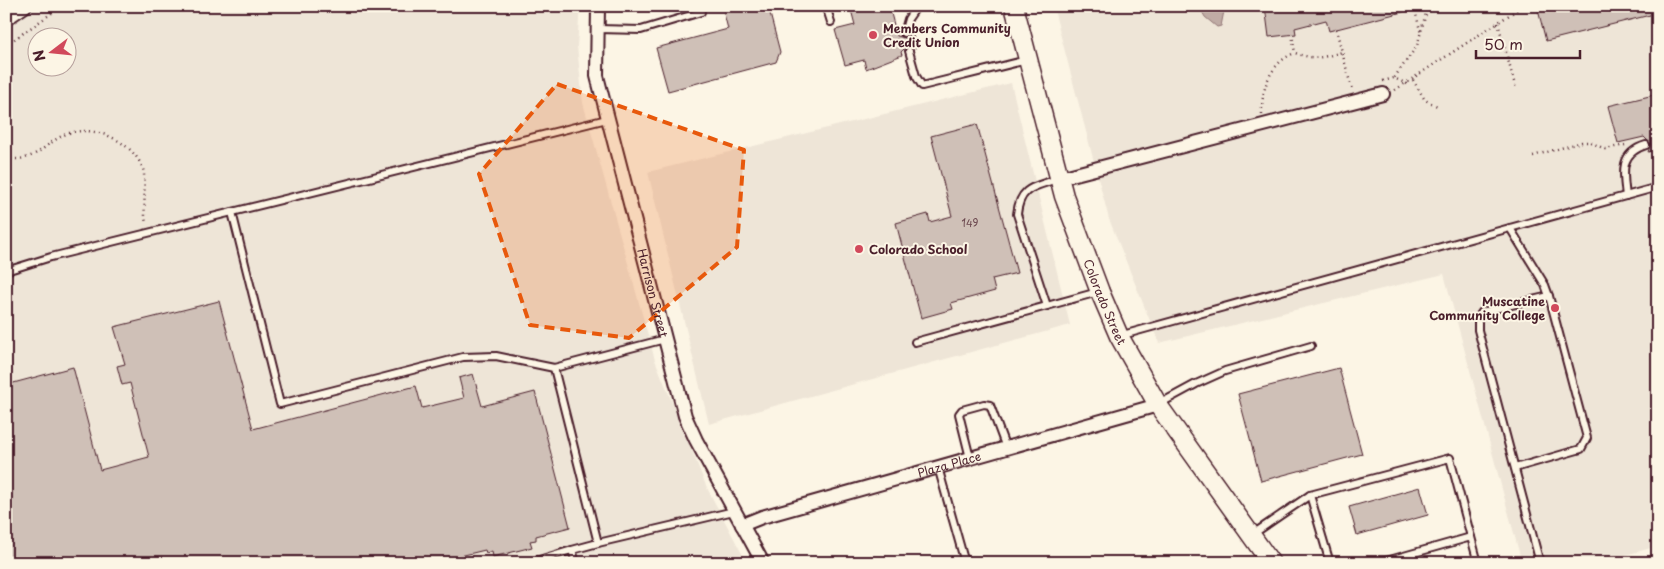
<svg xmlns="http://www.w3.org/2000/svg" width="1664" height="569" viewBox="0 0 1664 569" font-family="'Playpen Sans',sans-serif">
  <rect width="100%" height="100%" fill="#fcf5e5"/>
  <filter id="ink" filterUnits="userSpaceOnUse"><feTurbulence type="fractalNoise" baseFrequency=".02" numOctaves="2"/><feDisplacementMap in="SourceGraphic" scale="10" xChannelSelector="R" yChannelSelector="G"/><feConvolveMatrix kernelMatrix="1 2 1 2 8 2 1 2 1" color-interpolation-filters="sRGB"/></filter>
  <g filter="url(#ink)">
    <!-- built -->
    <g fill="#eee5d7" fill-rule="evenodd">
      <path d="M 6,6 L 580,6 L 577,46 L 583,103 L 655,360 L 707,488 L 747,563 L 6,563 ZM 38,38 L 68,38 L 68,68 L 38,68 Z"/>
      <polygon points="1053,6 1658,6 1658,546 1597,563 1522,563 1444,274 1159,343 1109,219"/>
      <polygon points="1011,83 1070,325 709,424 648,172"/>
    </g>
    <!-- water -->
    <polygon fill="#c0aca5" stroke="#917474" points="1199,6 1225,6 1221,26 1217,27 1205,17"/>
    <!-- building -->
    <g fill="#cfc0b7" stroke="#4a1f2b">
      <polygon points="722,6 768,6 780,52 776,62 668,91 656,48 728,29"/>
      <polygon points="850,6 889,6 897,36 906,38 912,32 916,48 907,46 901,52 902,55 866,69 864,60 845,65 835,30 855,25"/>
      <polygon points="1265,6 1409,6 1410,10 1329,31 1326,20 1295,28 1296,34 1269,37"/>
      <polygon points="1537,6 1658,6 1658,13 1546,41"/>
      <polygon points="1658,94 1658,149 1648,152 1651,144 1644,137 1618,143 1608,106"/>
      <polygon points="977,124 1017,273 992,279 995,291 951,303 953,309 921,318 896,223 928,214 930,222 952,216 931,136"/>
      <polygon points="219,301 253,429 416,386 422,408 464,398 459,378 473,374 482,406 535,392 570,527 536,536 536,540 530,541 532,547 493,557 492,551 486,553 485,550 460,556 462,563 6,563 6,385 73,367 100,470 149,457 130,383 122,385 117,366 125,364 114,327"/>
      <polygon points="1339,368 1362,454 1261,481 1238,394"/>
      <polygon points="1420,487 1428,515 1357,535 1349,507"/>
    </g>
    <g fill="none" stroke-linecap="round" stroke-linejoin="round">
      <!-- lane casing -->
      <g stroke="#4a1f2b" stroke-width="10">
        <g id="lane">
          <polyline points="826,6 831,22"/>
          <polyline points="598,29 641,30 701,12 699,6"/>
          <polyline points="904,33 908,19 917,6"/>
          <polyline points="909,51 916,76 922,86 1027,60"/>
          <path d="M 1626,196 C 1623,173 1619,153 1646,145"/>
          <polyline points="232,212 280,404 463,357 496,356 554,368"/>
          <polyline points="1510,228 1545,285 1549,296 1482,312 1478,318 1478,330 1540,563"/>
          <polyline points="6,271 51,257 607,119"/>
          <path d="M 1047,306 L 1017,214 C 1020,186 1035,187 1057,179"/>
          <polyline points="1119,336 1658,187"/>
          <polyline points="665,339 554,368 598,543 734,511"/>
          <polyline points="915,342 1098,292"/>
          <polyline points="1159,404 1196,384 1225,371 1311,346"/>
          <polyline points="970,458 959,414 962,410 984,404 990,405 1006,448"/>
          <polyline points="938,467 965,563"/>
          <polyline points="1515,468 1581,449 1587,438 1549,296"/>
          <polyline points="1310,495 1330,563"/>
          <polyline points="1253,534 1310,495 1450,458 1471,537"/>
          <polyline points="529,563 572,550"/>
          <polyline points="576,563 572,550 598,543"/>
          <polyline points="1379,563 1471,537 1478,563"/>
        </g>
      </g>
      <!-- street casing -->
      <g stroke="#4a1f2b" stroke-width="16">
        <g id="street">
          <path id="s1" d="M 598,6 L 597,76 L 685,416 L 696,440 L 763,563"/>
          <polyline points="6,19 25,6"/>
          <polyline points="1060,178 1383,94"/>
          <path id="s2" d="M 742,525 L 762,517 L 1158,405"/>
        </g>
      </g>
      <!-- secondary casing -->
      <g stroke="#4a1f2b" stroke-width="21">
        <g id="secondary">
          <path id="s3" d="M 1014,6 L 1064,196 L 1100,292 L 1119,336 L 1158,405 L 1271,563"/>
        </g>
      </g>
      <!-- path -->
      <g stroke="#4a1f2b" stroke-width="2.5" stroke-dasharray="1 4" stroke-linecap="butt">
        <polyline points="237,6 256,6"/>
        <polyline points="1414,6 1421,34"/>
        <polyline points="1498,23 1516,89"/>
        <polyline points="1336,29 1352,90"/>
        <polyline points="1292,34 1295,53"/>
        <polyline points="6,45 62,6"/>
        <polyline points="1413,80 1425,100 1439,107"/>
        <polyline points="1383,81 1394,78"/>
        <polyline points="1407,84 1394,78 1417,46 1428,6"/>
        <polyline points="1395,90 1523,6"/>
        <path d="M 1262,114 C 1261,90 1270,62 1295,53 C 1315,60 1322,58 1342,52"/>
        <polyline points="1533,156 1582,142 1590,142 1605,149 1625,145"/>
        <path d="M 6,158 C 37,164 45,141 69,133 C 97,125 133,142 143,169 C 146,178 143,210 146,223"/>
      </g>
      <!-- lane -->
      <use href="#lane" stroke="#fcf5e5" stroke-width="6"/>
      <!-- street -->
      <use href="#street" stroke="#fcf5e5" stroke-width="12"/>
      <!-- secondary -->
      <use href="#secondary" stroke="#fcf5e5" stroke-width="18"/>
    </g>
  </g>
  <!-- marked area -->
  <path fill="#e8590c" fill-opacity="0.2" stroke="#e8590c" stroke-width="4" stroke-dasharray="10 6" stroke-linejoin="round" d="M 557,84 L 744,150 L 737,247 L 629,338 L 530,325 L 479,174 Z"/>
  <!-- markers -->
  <g fill="#d1495b" stroke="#fcf5e5" stroke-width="2">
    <circle cx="873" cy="35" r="5"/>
    <circle cx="859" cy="249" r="5"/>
    <circle cx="1555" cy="308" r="5"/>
  </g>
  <g text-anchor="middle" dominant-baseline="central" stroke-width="4" stroke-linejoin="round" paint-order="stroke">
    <!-- number labels -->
    <g font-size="10" fill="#6b474e">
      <text x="970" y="222">149</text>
    </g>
    <!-- poi labels -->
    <g font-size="12" font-weight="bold" fill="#4a1f2b" stroke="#fcf5e5" text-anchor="start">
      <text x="883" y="28">Members Community<tspan x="883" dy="14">Credit Union</tspan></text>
      <text x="869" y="249">Colorado School</text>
      <text x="1545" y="301" text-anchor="end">Muscatine<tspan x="1545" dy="14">Community College</tspan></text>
    </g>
    <!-- street labels -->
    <g font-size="12" fill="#4a1f2b" stroke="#fcf5e5">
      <text stroke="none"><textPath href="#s1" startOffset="294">Harrison Street</textPath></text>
      <text stroke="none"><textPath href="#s3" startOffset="310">Colorado Street</textPath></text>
      <text stroke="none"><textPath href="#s2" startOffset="216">Plaza Place</textPath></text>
    </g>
  </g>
  <!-- margin -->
  <rect width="1664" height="569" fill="none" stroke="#fcf5e5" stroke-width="25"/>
  <rect x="12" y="12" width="1639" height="544" fill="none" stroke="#4a1f2b" stroke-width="2" filter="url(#ink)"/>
  <!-- north arrow -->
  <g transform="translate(52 52) rotate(254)"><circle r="24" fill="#fcf5e5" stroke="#b59f9b"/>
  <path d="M0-4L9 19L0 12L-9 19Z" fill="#d1495b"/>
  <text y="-8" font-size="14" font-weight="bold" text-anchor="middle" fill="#4a1f2b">N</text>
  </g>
  <!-- scale -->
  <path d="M1476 50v8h104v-8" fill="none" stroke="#4a1f2b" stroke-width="2.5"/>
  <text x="1484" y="50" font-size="15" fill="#4a1f2b" stroke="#fcf5e5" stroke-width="4" paint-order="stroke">50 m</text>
</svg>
